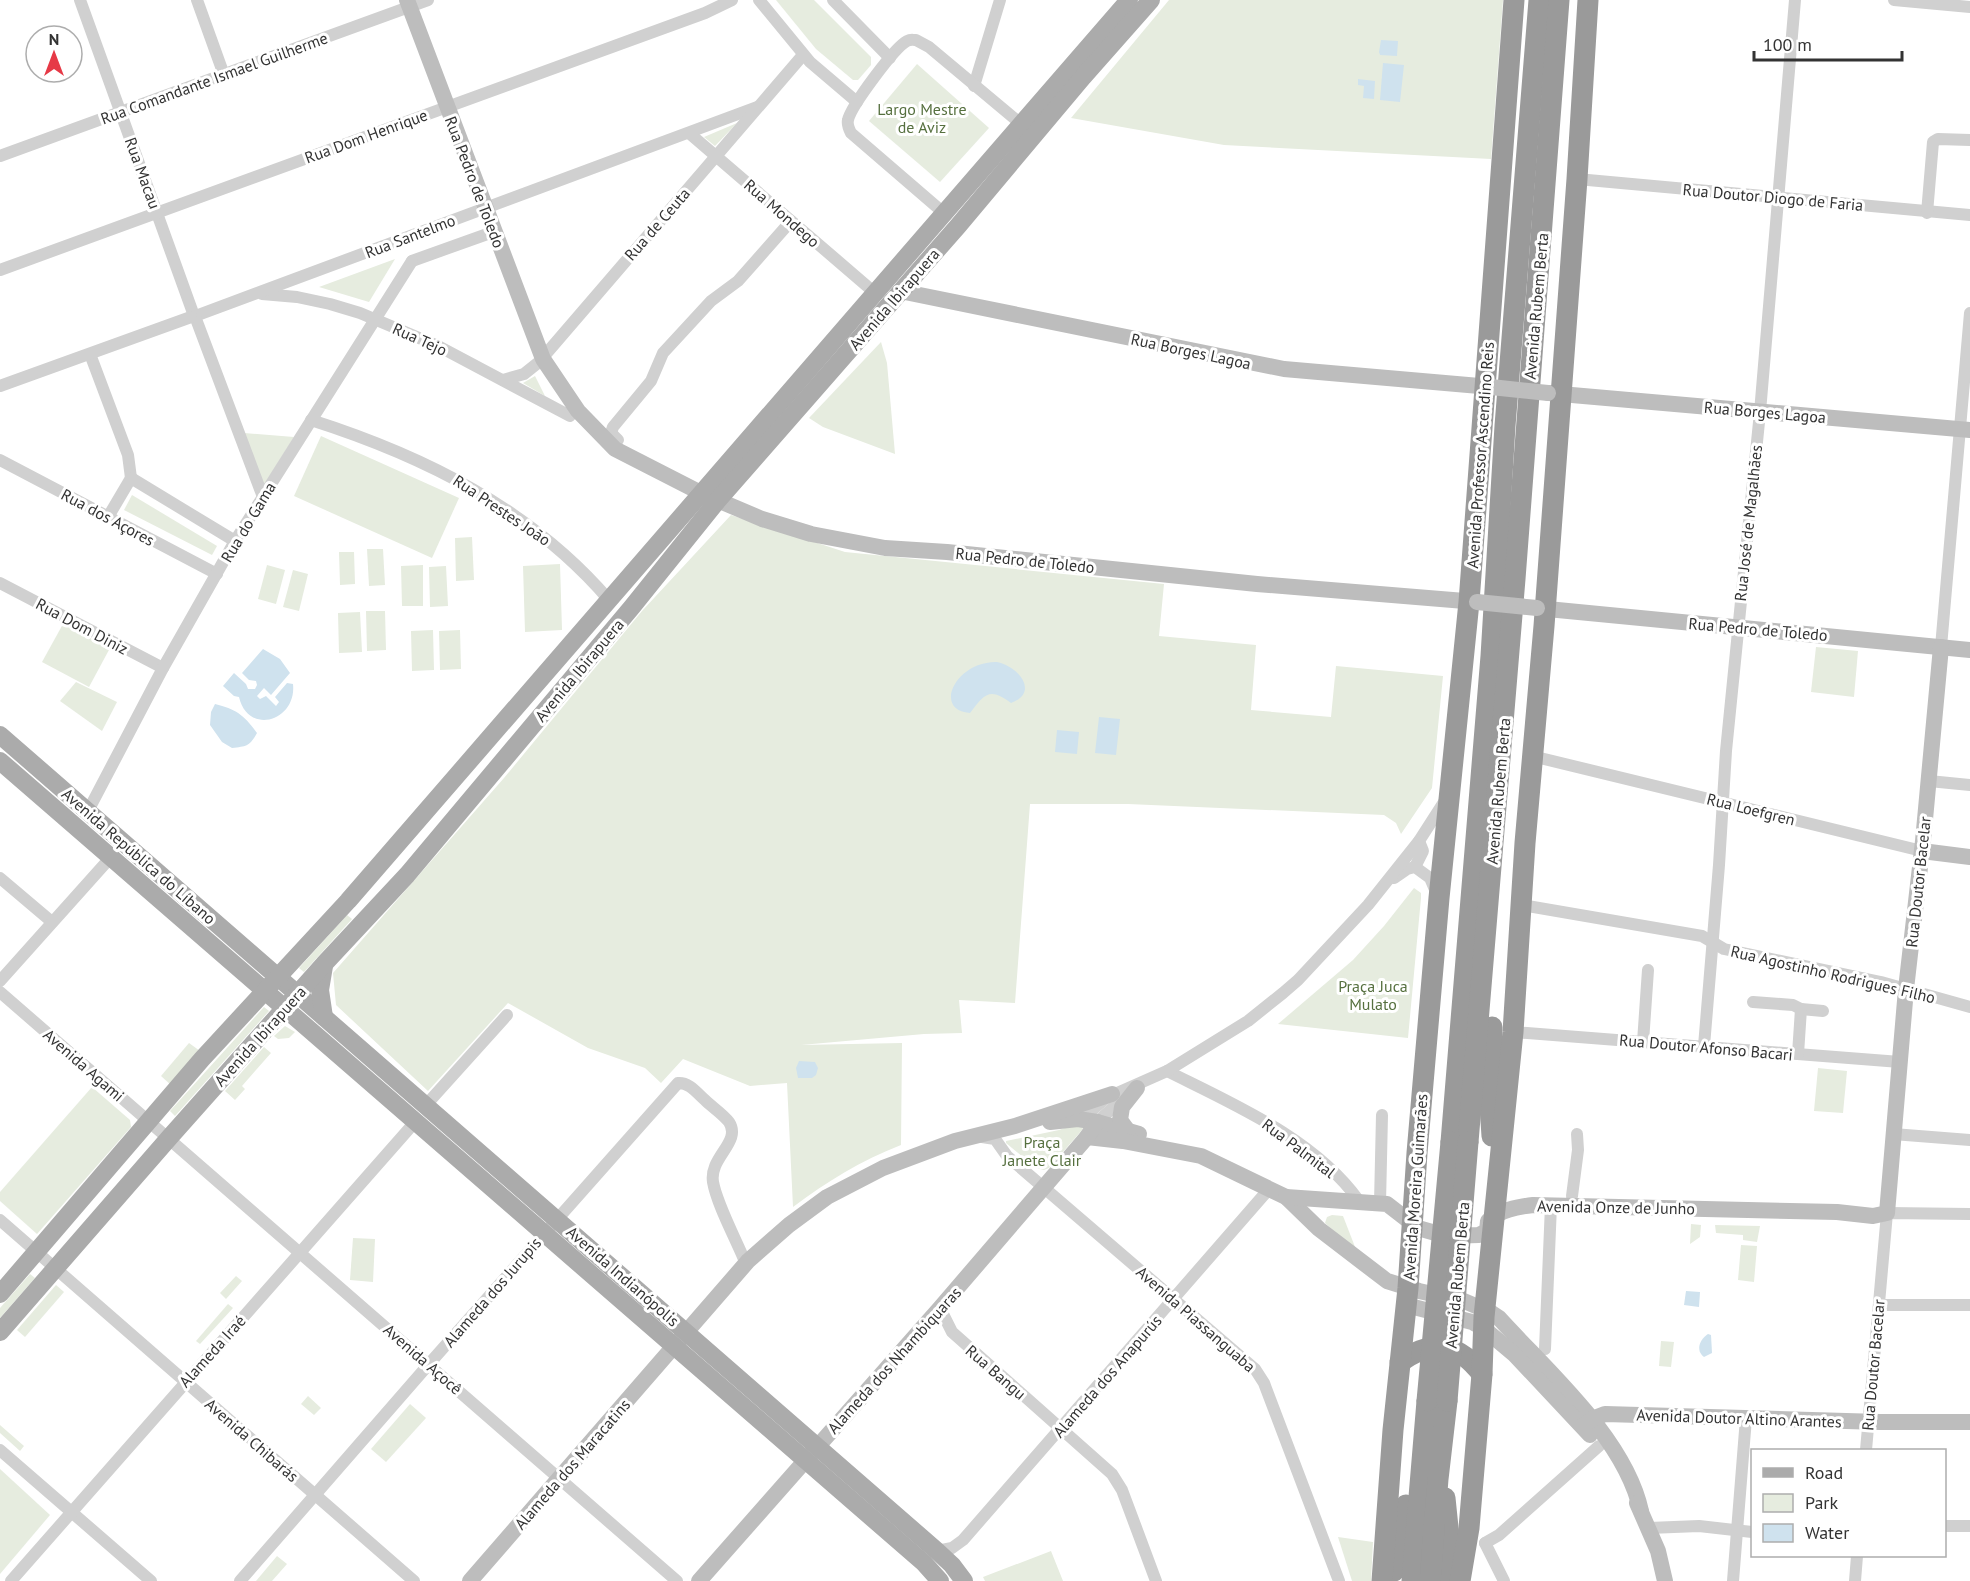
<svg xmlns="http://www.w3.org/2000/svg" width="1970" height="1581" viewBox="0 0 1970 1581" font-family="'PT Sans',sans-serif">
  <rect width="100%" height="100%" fill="#fff"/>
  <!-- green -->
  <g fill="#e6ecdf">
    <polygon points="776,0 814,0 871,57 871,65 858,80 853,80 816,49"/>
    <polygon points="1169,0 1503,0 1491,159 1224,145 1071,118"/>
    <polygon points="917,64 989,128 940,182 869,121"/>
    <polygon points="737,123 715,146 704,137"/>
    <polygon points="395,259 369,302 319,287"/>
    <polygon points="881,342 887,363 895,454 823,427 809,418"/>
    <polygon points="535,376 545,396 523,383"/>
    <polygon points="244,433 294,437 263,487"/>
    <polygon points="321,436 459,498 432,558 294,496"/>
    <polygon points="132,495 217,546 212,555 124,510"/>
    <path d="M 731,515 L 845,552 L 1164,584 L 1159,636 L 1256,645 L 1251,710 L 1331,717 L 1336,666 L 1443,676 L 1432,788 L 1401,834 L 1396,823 L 1384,815 L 1128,804 L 1030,804 L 1015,1003 L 959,1000 L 962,1033 L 924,1034 L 801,1045 L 902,1043 L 901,1145 C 860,1161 828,1181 793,1207 L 787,1083 L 750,1086 L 683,1059 L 661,1083 L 645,1068 L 588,1048 L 508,1003 L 428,1091 L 336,1005 L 333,973 L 504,778 L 642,611 Z"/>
    <polygon points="472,537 474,580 456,581 455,538"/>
    <polygon points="383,549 385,585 369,586 367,549"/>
    <polygon points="339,552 354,552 355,584 340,585"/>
    <polygon points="560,564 562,630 525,632 523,566"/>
    <polygon points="267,565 285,570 276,604 258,599"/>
    <polygon points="423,565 423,606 402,606 401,566"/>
    <polygon points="446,566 448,606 430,607 429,567"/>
    <polygon points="293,570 308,574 299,611 283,607"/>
    <polygon points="366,611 385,611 386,650 367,651"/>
    <polygon points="360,612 362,652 339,653 338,613"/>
    <polygon points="63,624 110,648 89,687 42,662"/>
    <polygon points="433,630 434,670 412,671 411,631"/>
    <polygon points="460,630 461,669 440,670 439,631"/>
    <polygon points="1816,647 1858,651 1854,697 1811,692"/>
    <polygon points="76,682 117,702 102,731 60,701"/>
    <polygon points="1414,888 1421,893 1421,898 1408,1038 1278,1024 1353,960 1384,926"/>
    <polygon points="347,915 352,919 304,972 299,968"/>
    <polygon points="264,1007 269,1011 175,1116 170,1111"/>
    <polygon points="285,1026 295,1032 289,1038 278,1039 274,1036"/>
    <polygon points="189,1043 200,1051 171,1085 161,1076"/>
    <polygon points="264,1047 271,1053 242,1086 245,1089 235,1100 225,1091"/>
    <polygon points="1818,1068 1847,1071 1843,1113 1814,1111"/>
    <polygon points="92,1087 130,1120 131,1127 37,1234 0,1201 0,1192"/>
    <polygon points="1078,1123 1083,1128 1082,1130 1049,1168 1044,1170 1036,1168 1006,1143 1006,1141 1059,1130"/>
    <polygon points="1332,1215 1343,1216 1357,1252 1325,1223 1327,1217"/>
    <polygon points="1691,1224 1701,1225 1700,1237 1690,1244"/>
    <polygon points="1715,1225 1760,1226 1757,1242 1743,1240 1743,1235 1716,1233"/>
    <polygon points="353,1238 375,1239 373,1282 350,1280"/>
    <polygon points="1741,1245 1757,1246 1754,1282 1738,1280"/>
    <polygon points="30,1274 35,1278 0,1318 0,1308"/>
    <polygon points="236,1276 242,1281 226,1299 220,1293"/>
    <polygon points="56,1285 64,1292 25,1337 17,1330"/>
    <polygon points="228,1304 233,1308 200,1344 196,1341"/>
    <polygon points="1661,1341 1674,1342 1671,1367 1659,1366"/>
    <polygon points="308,1396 321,1408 314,1415 301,1404"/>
    <polygon points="410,1404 426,1418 386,1462 371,1449"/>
    <polygon points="0,1425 24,1446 20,1451 0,1433"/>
    <polygon points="0,1469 50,1515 0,1574"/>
    <polygon points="1338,1537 1373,1542 1371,1581 1352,1581"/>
    <polygon points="1051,1551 1063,1581 985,1581 983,1577"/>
    <polygon points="277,1556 287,1564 272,1581 256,1581"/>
  </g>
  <!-- water -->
  <g fill="#cfe2ee">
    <polygon points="1381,40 1398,41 1397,56 1380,55 1379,52"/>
    <polygon points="1383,63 1404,65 1400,102 1380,100"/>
    <polygon points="1358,79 1375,81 1374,99 1363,98 1364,86 1358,85"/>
    <path d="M 263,649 L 280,659 L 290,673 L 271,695 L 264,688 L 257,696 L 260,699 L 266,696 L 276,706 L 279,702 L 275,697 L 287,683 L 293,684 C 297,721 248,736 239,697 L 234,696 L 223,686 L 234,673 L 246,684 L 248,689 L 255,689 L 257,685 L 256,681 L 249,680 L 242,673 Z"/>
    <path d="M 997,662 C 1020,667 1039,693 1011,703 C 989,686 984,695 970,713 C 932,710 956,661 997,662 Z"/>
    <path d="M 215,704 C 236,709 244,715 257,733 C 249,747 247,746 232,748 L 222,742 L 210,725 L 211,712 Z"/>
    <polygon points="1099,717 1120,719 1116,755 1095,753"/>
    <polygon points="1057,730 1079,732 1077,754 1055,752"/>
    <polygon points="799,1061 815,1062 818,1068 816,1075 812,1078 798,1078 796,1068"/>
    <polygon points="1686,1291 1700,1292 1699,1307 1684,1305"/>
    <path d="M 1708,1334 L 1711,1335 L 1712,1353 L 1704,1357 C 1695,1350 1700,1339 1708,1334 Z"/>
  </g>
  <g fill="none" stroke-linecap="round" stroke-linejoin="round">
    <!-- street -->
    <g stroke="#d0d0d0" stroke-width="12">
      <polyline points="80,0 193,313"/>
      <polyline points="197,0 224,75"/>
      <polyline points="759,0 810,62 857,102"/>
      <polyline points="833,0 890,58"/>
      <polyline points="1894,0 1970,7"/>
      <polyline points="974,86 1000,0"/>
      <polyline points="689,133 875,293"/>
      <polyline points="0,156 428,0"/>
      <polyline points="1577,179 1970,215"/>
      <polyline points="1927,213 1933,142 1938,139 1970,140"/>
      <path d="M 945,214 L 851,133 C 849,129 847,124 848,120 C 851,106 895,47 907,41 C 911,39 912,40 916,40 L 929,47 L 1021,124"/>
      <polyline points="412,261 493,232"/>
      <polyline points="0,270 705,13 732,0"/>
      <polyline points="262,294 297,297 330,304 360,313 438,346 570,416"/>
      <polyline points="198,315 757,107"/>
      <polyline points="196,319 263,497"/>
      <polyline points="90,354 128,455 131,478"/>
      <polyline points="503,380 524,374 539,362 803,55"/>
      <polyline points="0,386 191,317"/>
      <path d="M 311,420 C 424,456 531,509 609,600"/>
      <polyline points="618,440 611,433 613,427 651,381 663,353 711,301 738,281 791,221"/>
      <polyline points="0,460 217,574"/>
      <polyline points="108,517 131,478 235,541"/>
      <polyline points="0,583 163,668"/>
      <polyline points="1941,647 1970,313"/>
      <polyline points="1532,756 1922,851"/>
      <polyline points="1929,781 1970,785"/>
      <polyline points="88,811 163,668 235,541 412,261"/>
      <polyline points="1415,867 1423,851 1419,841"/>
      <polyline points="0,878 52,922"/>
      <polyline points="1394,878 1407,869 1415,867 1430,878 1436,892"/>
      <polyline points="1522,905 1702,936 1724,949 1881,982 1970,1007"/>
      <polyline points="0,981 111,857"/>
      <polyline points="0,992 677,1581"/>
      <polyline points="1753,1002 1793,1005 1801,1009 1823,1011"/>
      <polyline points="1513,1032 1900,1062"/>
      <polyline points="1643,1042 1648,970"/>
      <polyline points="1704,1046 1719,865 1726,751 1760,412 1795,0"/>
      <polyline points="1798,1054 1801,1009"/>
      <path d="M 1167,1071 C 1233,1104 1315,1139 1359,1201"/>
      <polyline points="426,1105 507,1015"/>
      <polyline points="1082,1119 1106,1098 1167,1071 1248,1021 1283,993 1298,980 1368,905 1419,841 1446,799"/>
      <polyline points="1097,1122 1126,1096"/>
      <polyline points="1893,1134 1970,1140"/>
      <polyline points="982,1137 995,1139 1007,1156 1255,1369 1264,1383 1339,1581"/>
      <polyline points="1572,1196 1578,1150 1577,1134"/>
      <polyline points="1380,1203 1382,1115"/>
      <polyline points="0,1220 414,1581"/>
      <polyline points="1879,1305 1970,1305"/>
      <polyline points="940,1308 952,1332 1112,1474 1122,1490 1156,1581"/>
      <polyline points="1545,1349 1551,1205"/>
      <polyline points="0,1450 151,1581"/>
      <polyline points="1866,1450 1887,1213 1970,1214"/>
      <polyline points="1944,1526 1970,1526"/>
      <polyline points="1649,1528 1699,1526 1752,1532"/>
      <polyline points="1485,1543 1499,1535 1599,1446"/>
      <polyline points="1485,1543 1504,1581"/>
      <polyline points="937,1551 952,1548 963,1540 1269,1189"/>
      <polyline points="11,1581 415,1122"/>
      <path d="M 240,1581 L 429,1364 L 678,1083 C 689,1082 697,1093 705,1100 C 712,1107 723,1114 729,1122 C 742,1142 709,1157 713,1182 C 717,1205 737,1241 746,1264"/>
      <polyline points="1733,1581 1746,1418"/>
      <polyline points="1855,1581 1857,1556"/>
    </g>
    <!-- secondary -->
    <g stroke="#bdbdbd" stroke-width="16">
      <polyline points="407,0 543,359 578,411 615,449 701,493 762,519 811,534 885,548 947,552 1257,584 1477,602"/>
      <polyline points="900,291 1284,369 1491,387"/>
      <polyline points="1549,393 1970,430"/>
      <polyline points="1537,608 1970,650"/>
      <polyline points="1922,851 1970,857"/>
      <polyline points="1050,1122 1078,1119 1097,1122 1139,1134"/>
      <polyline points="1128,1131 1120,1120 1122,1107 1137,1088"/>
      <path d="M 1087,1137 L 1123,1141 L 1201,1156 L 1286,1197 L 1319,1229 L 1387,1281 L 1419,1291 L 1464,1301 L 1490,1312 L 1499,1318 C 1548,1372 1625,1438 1641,1511"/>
      <path d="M 1286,1197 L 1387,1204 L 1418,1228 L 1446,1236 L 1479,1235 L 1487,1231 L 1488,1221 C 1501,1210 1516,1207 1533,1205 L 1837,1212 L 1873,1216 L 1887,1213 L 1906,989 L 1923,841 L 1941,647"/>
      <polyline points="1406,1305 1472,1322 1483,1328 1514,1354 1590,1435"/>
      <polyline points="1584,1425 1592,1419 1605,1414 1880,1422 1970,1422"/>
      <polyline points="1637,1503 1658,1551 1665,1581"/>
      <polyline points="470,1581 748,1261 789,1225 827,1197 883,1168 955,1141 1015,1126 1112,1094"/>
      <polyline points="699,1581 940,1308 1087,1137 1097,1122"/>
    </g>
    <!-- primary -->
    <g stroke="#ababab" stroke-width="18">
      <polyline points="0,735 937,1551 952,1565 964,1581"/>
      <polyline points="0,761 924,1563 940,1581"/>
      <polyline points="324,966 320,990 324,1017"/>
      <polyline points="0,1294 202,1059 348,901 1129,0"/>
      <polyline points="0,1332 169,1138 324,964 407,875 632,607 718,500 958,226 1083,77 1151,0"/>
    </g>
    <!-- highway -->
    <g stroke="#9a9a9a" stroke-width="21">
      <polyline points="1492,1027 1490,1106 1492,1136"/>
      <polyline points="1451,1142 1491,656 1505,426 1539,0"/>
      <polyline points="1468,1142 1515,579 1559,0"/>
      <path d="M 1400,1362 C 1433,1338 1458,1343 1482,1374"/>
      <polyline points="1445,1498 1450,1547 1447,1581"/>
      <polyline points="1394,1571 1406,1505"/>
      <polyline points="1382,1581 1393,1430 1408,1288 1417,1153 1439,898 1469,602 1514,0"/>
      <polyline points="1412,1581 1427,1401"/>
      <polyline points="1430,1581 1438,1479 1447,1401"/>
      <polyline points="1460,1581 1469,1528 1482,1374 1484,1317 1513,1032 1525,843 1544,626 1577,179 1588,0"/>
    </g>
    <!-- secondary-bridge -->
    <g stroke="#bdbdbd" stroke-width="16">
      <polyline points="1491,387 1548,393"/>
      <polyline points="1477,602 1537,608"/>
    </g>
    <!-- highway-bridge -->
    <g stroke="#9a9a9a" stroke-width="21">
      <polyline points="1427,1401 1451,1142"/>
      <polyline points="1447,1401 1468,1142"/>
    </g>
  </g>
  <g text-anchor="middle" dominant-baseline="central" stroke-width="6" stroke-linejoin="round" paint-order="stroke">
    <!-- street labels -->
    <g font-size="16" fill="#333" stroke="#fff">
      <text transform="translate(214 78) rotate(-20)">Rua Comandante Ismael Guilherme</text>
      <text transform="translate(366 136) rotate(-20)">Rua Dom Henrique</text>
      <text transform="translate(143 173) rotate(70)">Rua Macau</text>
      <text transform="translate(475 182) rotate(69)">Rua Pedro de Toledo</text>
      <text transform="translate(1773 197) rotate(5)">Rua Doutor Diogo de Faria</text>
      <text transform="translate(782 213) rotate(41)">Rua Mondego</text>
      <text transform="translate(657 224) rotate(-49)">Rua de Ceuta</text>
      <text transform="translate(410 236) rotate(-21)">Rua Santelmo</text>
      <text transform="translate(894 299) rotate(-49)">Avenida Ibirapuera</text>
      <text transform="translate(1536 306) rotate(-85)">Avenida Rubem Berta</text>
      <text transform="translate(420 339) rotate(24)">Rua Tejo</text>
      <text transform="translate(1191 351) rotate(12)">Rua Borges Lagoa</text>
      <text transform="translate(1765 412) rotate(5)">Rua Borges Lagoa</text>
      <text transform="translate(1480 455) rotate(-86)">Avenida Professor Ascendino Reis</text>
      <text transform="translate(502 510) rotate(34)">Rua Prestes João</text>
      <text transform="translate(108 517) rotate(28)">Rua dos Açores</text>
      <text transform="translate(248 522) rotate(-59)">Rua do Gama</text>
      <text transform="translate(1748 523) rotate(-84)">Rua José de Magalhães</text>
      <text transform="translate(1025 560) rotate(6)">Rua Pedro de Toledo</text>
      <text transform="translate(82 626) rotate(28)">Rua Dom Diniz</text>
      <text transform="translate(1758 629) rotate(5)">Rua Pedro de Toledo</text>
      <text transform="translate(579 670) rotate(-50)">Avenida Ibirapuera</text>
      <text transform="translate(1498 791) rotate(-85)">Avenida Rubem Berta</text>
      <text transform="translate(1751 809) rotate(14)">Rua Loefgren</text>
      <text transform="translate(139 856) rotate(41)">Avenida República do Líbano</text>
      <text transform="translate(1918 882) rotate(-84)">Rua Doutor Bacelar</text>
      <text transform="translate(1833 974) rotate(13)">Rua Agostinho Rodrigues Filho</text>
      <text transform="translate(260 1036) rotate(-48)">Avenida Ibirapuera</text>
      <text transform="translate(1706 1047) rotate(5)">Rua Doutor Afonso Bacari</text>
      <text transform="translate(84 1065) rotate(41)">Avenida Agami</text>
      <text transform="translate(1299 1148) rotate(37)">Rua Palmital</text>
      <text transform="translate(1415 1187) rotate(-86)">Avenida Moreira Guimarães</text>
      <text transform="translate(1616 1207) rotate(1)">Avenida Onze de Junho</text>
      <text transform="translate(1457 1275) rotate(-85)">Avenida Rubem Berta</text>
      <text transform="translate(623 1276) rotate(41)">Avenida Indianópolis</text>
      <text transform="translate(492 1292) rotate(-49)">Alameda dos Jurupis</text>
      <text transform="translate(1196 1319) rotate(41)">Avenida Piassanguaba</text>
      <text transform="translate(212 1351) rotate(-48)">Alameda Iraé</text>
      <text transform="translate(423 1359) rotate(41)">Avenida Açocê</text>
      <text transform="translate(894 1360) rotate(-48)">Alameda dos Nhambiquaras</text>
      <text transform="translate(1873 1365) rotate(-85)">Rua Doutor Bacelar</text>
      <text transform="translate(996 1372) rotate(41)">Rua Bangu</text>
      <text transform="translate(1107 1376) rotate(-49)">Alameda dos Anapurús</text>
      <text transform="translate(1739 1418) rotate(2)">Avenida Doutor Altino Arantes</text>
      <text transform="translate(252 1440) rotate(41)">Avenida Chibarás</text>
      <text transform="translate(572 1464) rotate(-49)">Alameda dos Maracatins</text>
    </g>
    <!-- park labels -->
    <g font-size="16" fill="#56703f" stroke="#fff">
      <text x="922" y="109">Largo Mestre<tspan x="922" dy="18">de Aviz</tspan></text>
      <text x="1373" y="986">Praça Juca<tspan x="1373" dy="18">Mulato</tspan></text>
      <text x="1042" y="1142">Praça<tspan x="1042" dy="18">Janete Clair</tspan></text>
    </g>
  </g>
  <!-- legend -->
  <rect x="1751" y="1449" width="195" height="108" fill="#ffffff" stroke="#adadad" stroke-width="1.5"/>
  <rect x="1763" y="1468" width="30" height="9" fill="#ababab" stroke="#adadad" stroke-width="1.5"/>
  <text x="1805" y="1479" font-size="18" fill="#333333">Road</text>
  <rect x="1763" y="1494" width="30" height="18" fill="#e6ecdf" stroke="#adadad" stroke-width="1.5"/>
  <text x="1805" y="1509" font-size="18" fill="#333333">Park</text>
  <rect x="1763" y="1524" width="30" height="18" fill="#cfe2ee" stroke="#adadad" stroke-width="1.5"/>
  <text x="1805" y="1539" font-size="18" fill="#333333">Water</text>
  <!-- north arrow -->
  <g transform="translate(54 54)"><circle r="28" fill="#ffffff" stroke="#adadad" stroke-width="1.5"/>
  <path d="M0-4.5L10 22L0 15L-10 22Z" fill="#e63946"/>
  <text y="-9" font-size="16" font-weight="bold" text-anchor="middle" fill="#333333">N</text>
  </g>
  <!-- scale -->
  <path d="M1754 51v9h148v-9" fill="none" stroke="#333333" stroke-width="3"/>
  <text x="1763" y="51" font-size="18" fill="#333333" stroke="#ffffff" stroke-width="4.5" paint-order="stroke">100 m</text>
</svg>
